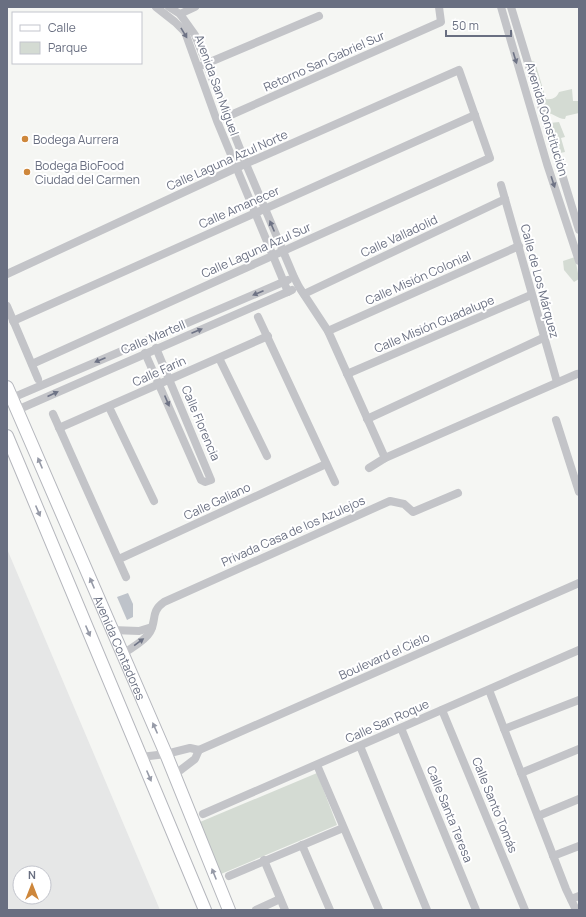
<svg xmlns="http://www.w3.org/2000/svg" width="586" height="917" viewBox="0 0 586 917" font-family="Manrope,sans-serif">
  <rect width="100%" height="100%" fill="#f5f6f3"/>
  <!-- built -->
  <path fill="#e6e7e7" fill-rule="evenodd" d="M 7,549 L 160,910 L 7,910 ZM 20,873 L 44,873 L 44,897 L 20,897 Z"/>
  <!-- green -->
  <g fill="#d4dbd3">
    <path d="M 532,61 L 535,62 L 546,99 C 553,100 557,97 559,92 L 572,89 L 573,101 L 579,101 L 579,113 L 566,116 L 565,119 C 557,119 554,113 547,113 Z"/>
    <polygon points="559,122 565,137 561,138 565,152 560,153 550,123"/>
    <polygon points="575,257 579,279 574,282 564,270 563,261"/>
    <polygon points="317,773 337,825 221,874 200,822"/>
  </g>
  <!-- water -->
  <polygon fill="#bec3ca" points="128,593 133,604 133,617 127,620 117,597"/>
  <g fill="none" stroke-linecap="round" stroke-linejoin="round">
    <!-- secondary casing -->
    <g stroke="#b5b7bd" stroke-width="14">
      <g id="secondary">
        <path id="s1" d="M 7,387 L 166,754 L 229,910"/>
        <polyline points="7,436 205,910"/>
      </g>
    </g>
    <!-- minor -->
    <g stroke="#c3c4c8" stroke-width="8">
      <polyline points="156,7 175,22 185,32 217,121 288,292"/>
      <polyline points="169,7 180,14 195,35 246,164 294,277 299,287 328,331 385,458"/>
      <polyline points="501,7 547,164 579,261"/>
      <polyline points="511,7 579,230"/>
      <polyline points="180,14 195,7"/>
      <polyline points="203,65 319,16"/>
      <polyline points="224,118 441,22 439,7"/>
      <polyline points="501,185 557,382"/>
      <polyline points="7,274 236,168 459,70 490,158 32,364"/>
      <polyline points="304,294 505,199"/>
      <polyline points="7,306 38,379"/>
      <polyline points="258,317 335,482"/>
      <polyline points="13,321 475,115"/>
      <polyline points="328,331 519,246"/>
      <polyline points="145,353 201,480 205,482 211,480 156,348"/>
      <polyline points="219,358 267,456"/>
      <polyline points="347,374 531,295"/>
      <polyline points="8,396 12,398 288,280"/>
      <polyline points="109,407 154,501"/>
      <polyline points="17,410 292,290"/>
      <polyline points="53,414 126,577"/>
      <polyline points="367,419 543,338"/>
      <polyline points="556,420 579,492"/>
      <polyline points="59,428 268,336"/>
      <polyline points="369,468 385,458 577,374"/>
      <polyline points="119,559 326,464"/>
      <polyline points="112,630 139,631 152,627"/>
      <path d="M 123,654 C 131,648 145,641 150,632 C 157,620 150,612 164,602 L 390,501 L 404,504 L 413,512 L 458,493"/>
      <polyline points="489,690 566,889 576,910"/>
      <polyline points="442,710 525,910"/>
      <polyline points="401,728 476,910"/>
      <polyline points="504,729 579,700"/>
      <polyline points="360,746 427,910"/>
      <polyline points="141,757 166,754 190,748 199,750 579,583"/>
      <polyline points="317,765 379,910"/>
      <polyline points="521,773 579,749"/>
      <polyline points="174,775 195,759 199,750"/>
      <polyline points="203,814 579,650"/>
      <polyline points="538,816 579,799"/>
      <polyline points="302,845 330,910"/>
      <polyline points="553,856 579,846"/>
      <polyline points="264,860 285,910"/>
      <polyline points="229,876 343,828"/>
      <polyline points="571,899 579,896"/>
      <polyline points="256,910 280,899"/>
    </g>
    <!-- secondary -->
    <use href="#secondary" stroke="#fff" stroke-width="12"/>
  </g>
  <!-- one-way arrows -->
  <defs><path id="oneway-solid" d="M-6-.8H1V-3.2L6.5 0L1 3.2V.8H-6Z"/></defs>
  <g fill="#6e7385">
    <use href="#oneway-solid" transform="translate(184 33) rotate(59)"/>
    <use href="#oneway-solid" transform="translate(515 58) rotate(73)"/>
    <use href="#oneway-solid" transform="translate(553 182) rotate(72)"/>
    <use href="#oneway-solid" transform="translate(272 226) rotate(-113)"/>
    <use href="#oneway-solid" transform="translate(258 293) rotate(157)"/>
    <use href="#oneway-solid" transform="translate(197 331) rotate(-23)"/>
    <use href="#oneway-solid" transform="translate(100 360) rotate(157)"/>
    <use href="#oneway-solid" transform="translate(53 394) rotate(-24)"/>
    <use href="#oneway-solid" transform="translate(167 401) rotate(67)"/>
    <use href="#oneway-solid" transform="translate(139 642) rotate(-36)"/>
  </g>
  <g fill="#969aa7">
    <use href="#oneway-solid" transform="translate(40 463) rotate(-113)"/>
    <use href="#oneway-solid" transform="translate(38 511) rotate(67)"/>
    <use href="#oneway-solid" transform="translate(92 583) rotate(-113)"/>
    <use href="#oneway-solid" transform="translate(88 631) rotate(67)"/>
    <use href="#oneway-solid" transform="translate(155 728) rotate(-114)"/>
    <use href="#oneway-solid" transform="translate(149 776) rotate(67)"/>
    <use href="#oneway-solid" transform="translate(214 874) rotate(-112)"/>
  </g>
  <!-- markers -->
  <g fill="#ce873b" stroke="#fff" stroke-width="1.5">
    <circle cx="25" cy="139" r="4"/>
    <circle cx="27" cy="172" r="4"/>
  </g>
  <g text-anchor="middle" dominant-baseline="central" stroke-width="4" stroke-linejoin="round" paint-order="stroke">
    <!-- street labels -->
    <g font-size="12" fill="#696f81" stroke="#fff">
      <text transform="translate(324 61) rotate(-24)">Retorno San Gabriel Sur</text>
      <text transform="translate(217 85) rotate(70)">Avenida San Miguel</text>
      <text transform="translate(547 119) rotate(73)">Avenida Constitución</text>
      <text transform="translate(227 160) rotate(-24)">Calle Laguna Azul Norte</text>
      <text transform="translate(239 207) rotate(-24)">Calle Amanecer</text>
      <text transform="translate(399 236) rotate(-25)">Calle Valladolid</text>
      <text transform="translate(256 250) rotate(-24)">Calle Laguna Azul Sur</text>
      <text transform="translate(418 278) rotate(-24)">Calle Misión Colonial</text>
      <text transform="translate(540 281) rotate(75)">Calle de Los Márquez</text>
      <text transform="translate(434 324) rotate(-23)">Calle Misión Guadalupe</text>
      <text transform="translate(153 337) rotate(-23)">Calle Martell</text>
      <text transform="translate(159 371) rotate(-24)">Calle Farín</text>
      <text transform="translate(201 423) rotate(67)">Calle Florencia</text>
      <text transform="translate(217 501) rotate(-25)">Calle Galiano</text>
      <text transform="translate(293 531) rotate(-24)">Privada Casa de los Azulejos</text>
      <text stroke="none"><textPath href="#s1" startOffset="284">Avenida Contadores</textPath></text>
      <text transform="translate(384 656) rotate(-24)">Boulevard el Cielo</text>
      <text transform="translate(387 721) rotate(-24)">Calle San Roque</text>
      <text transform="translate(495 805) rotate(68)">Calle Santo Tomás</text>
      <text transform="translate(450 814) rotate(68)">Calle Santa Teresa</text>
    </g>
    <!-- poi labels -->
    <g font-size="12" fill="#696f81" stroke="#fff" text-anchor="start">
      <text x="33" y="139">Bodega Aurrera</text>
      <text x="35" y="165">Bodega BioFood<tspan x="35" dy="14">Ciudad del Carmen</tspan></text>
    </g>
  </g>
  <!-- border -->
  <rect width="586" height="917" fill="none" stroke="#696f81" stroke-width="16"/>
  <!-- legend -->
  <rect x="12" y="12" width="130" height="52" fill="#ffffff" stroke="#c3c5cd"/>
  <rect x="20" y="25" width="20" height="6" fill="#ffffff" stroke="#c3c5cd"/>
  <text x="48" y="32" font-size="12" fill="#696f81">Calle</text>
  <rect x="20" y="42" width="20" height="12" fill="#d4dbd3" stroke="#c3c5cd"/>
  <text x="48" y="52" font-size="12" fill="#696f81">Parque</text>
  <!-- north arrow -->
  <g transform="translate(32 885)"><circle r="19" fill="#ffffff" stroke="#c3c5cd"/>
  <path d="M0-3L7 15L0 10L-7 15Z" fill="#ce873b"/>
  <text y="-6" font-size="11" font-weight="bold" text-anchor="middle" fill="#696f81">N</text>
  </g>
  <!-- scale -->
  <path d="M446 30v6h65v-6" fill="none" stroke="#696f81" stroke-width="2"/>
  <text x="452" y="30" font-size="12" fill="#696f81" stroke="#ffffff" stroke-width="3" paint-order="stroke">50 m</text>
</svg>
